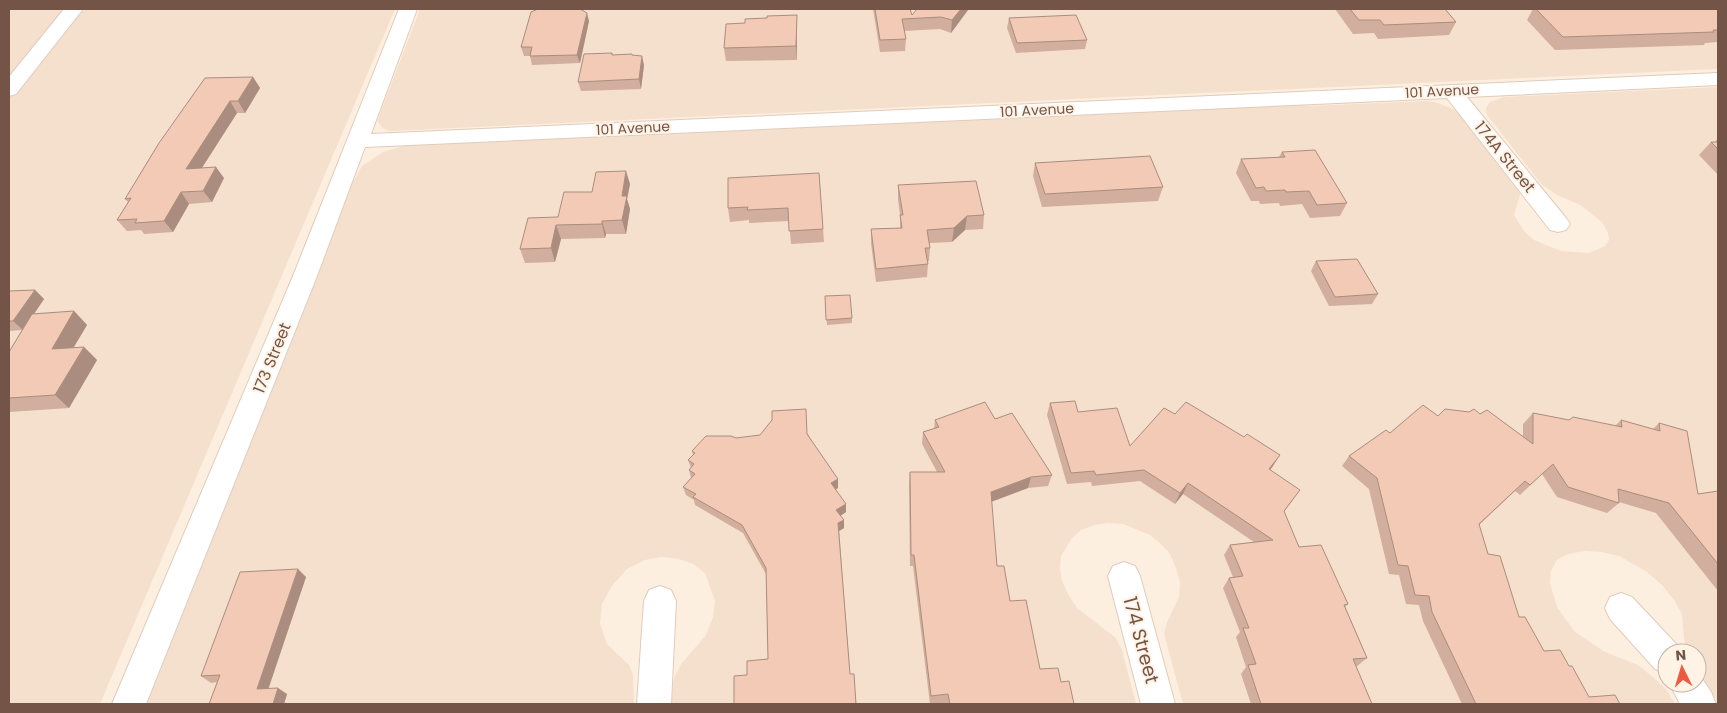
<svg xmlns="http://www.w3.org/2000/svg" width="1727" height="713" viewBox="0 0 1727 713" font-family="Poppins,sans-serif">
  <rect width="100%" height="100%" fill="#fdefdf"/>
  <!-- residential -->
  <g fill="#f5e0cd">
    <polygon points="9,9 395,9 100,704 9,704"/>
    <polygon points="420,9 1718,9 1718,69 390,131 382,128 378,122 379,116"/>
    <polygon points="1718,87 1718,702 1697,670 1697,653 1688,653 1684,639 1682,614 1674,600 1662,585 1647,572 1619,556 1601,552 1585,551 1568,554 1557,560 1551,571 1550,583 1557,607 1575,632 1605,652 1638,665 1653,677 1666,689 1675,704 1183,704 1164,634 1167,622 1179,597 1180,582 1176,568 1170,554 1161,544 1150,535 1123,524 1108,523 1095,525 1081,530 1072,538 1061,556 1060,568 1062,581 1068,594 1077,608 1116,638 1122,650 1136,704 671,704 674,678 681,664 706,635 713,617 715,601 705,573 693,564 679,559 661,557 645,560 627,569 612,586 602,604 600,624 607,644 629,665 633,674 634,704 146,704 351,186 362,166 383,152 407,145 1296,104 1308,106 1427,101 1438,103 1458,111 1521,191 1514,215 1524,231 1534,240 1561,251 1589,253 1605,246 1609,240 1608,233 1602,222 1580,205 1557,195 1542,185 1487,115 1486,108 1490,102 1504,97"/>
  </g>
  <g fill="none" stroke-linecap="round" stroke-linejoin="round">
    <!-- street casing -->
    <g stroke="#e1cbbb" stroke-width="2">
      <g id="street">
        <polygon points="64,9 83,9 16,94 9,96 9,77"/>
        <polygon points="399,9 417,9 371,134 1718,73 1718,85 1467,97 1566,218 1570,224 1566,230 1558,232 1550,230 1447,98 365,147 317,276 146,704 112,704 293,276"/>
        <polygon points="1124,562 1135,566 1140,576 1175,704 1141,704 1108,576 1113,566"/>
        <polygon points="660,586 671,590 676,601 671,704 637,704 644,601 649,590"/>
        <polygon points="1621,593 1632,597 1679,647 1681,653 1667,653 1667,674 1655,669 1610,619 1605,608 1610,597"/>
        <polygon points="1697,671 1711,692 1716,704 1680,704 1669,683 1697,683"/>
      </g>
    </g>
    <!-- street -->
    <use href="#street" fill="#fff" fill-rule="evenodd"/>
  </g>
  <!-- wall -->
  <g fill="#d1ae9d">
    <polygon points="873,9 910,9 912,15 968,10 951,33 940,29 904,31 906,39 905,51 880,52"/>
    <polygon points="1335,9 1445,9 1456,22 1449,35 1378,39 1374,33 1353,34"/>
    <polygon points="1533,9 1718,9 1718,42 1705,43 1704,45 1555,50 1527,20"/>
    <polygon points="797,15 797,60 726,61 724,48 745,23 767,18"/>
    <polygon points="1009,18 1087,40 1085,49 1016,53 1007,28"/>
    <polygon points="589,21 580,63 532,65 530,56 524,56 521,47"/>
    <polygon points="612,53 612,55 632,54 632,56 644,65 641,89 581,91 578,82"/>
    <polygon points="253,77 260,88 245,113 237,113 202,168 224,178 212,202 189,204 173,232 144,234 141,230 127,231 117,220 128,202 125,199"/>
    <polygon points="1718,138 1718,175 1699,155 1711,142 1715,142"/>
    <polygon points="1282,152 1347,203 1340,216 1310,218 1302,204 1280,206 1279,203 1260,204 1259,201 1251,201 1236,173 1241,159 1279,157"/>
    <polygon points="1035,163 1163,187 1158,201 1042,207 1033,176"/>
    <polygon points="819,173 824,242 791,244 789,221 749,223 749,220 730,222 728,208"/>
    <polygon points="630,184 627,199 630,209 626,234 606,234 605,238 561,239 555,262 525,263 520,249 558,217 592,192"/>
    <polygon points="898,185 984,215 983,229 965,230 952,242 929,243 930,248 929,261 928,261 928,264 927,277 876,282 871,243 871,229 900,228 900,215 898,199"/>
    <polygon points="1316,261 1378,294 1372,304 1329,306 1311,271"/>
    <polygon points="35,290 44,299 34,314 74,311 87,325 73,348 84,347 97,360 69,408 9,412 9,352 22,330 9,331 9,291"/>
    <polygon points="825,296 852,318 852,323 827,325"/>
    <polygon points="1050,403 1078,412 1130,446 1175,414 1273,466 1270,470 1293,500 1284,512 1299,547 1348,604 1345,607 1367,658 1356,667 1372,704 1251,704 1241,674 1246,667 1236,637 1240,632 1223,588 1229,578 1233,577 1224,555 1230,545 1254,542 1183,494 1175,504 1140,481 1092,486 1091,482 1067,484 1047,415"/>
    <polygon points="1533,413 1569,420 1615,426 1621,420 1653,429 1659,423 1698,494 1718,491 1718,591 1656,513 1619,502 1619,503 1607,513 1557,497 1542,474 1520,495 1515,491 1479,525 1488,554 1519,617 1544,651 1569,666 1589,697 1620,704 1462,704 1423,621 1419,605 1406,604 1399,575 1389,574 1369,489 1342,466 1349,456 1390,433 1438,416 1480,414 1523,436 1523,424"/>
    <polygon points="995,419 1052,475 1048,486 1028,488 991,502 997,566 1010,601 1040,669 1061,682 1074,704 947,704 946,703 930,704 913,566 910,566 909,483 910,472 937,472 922,444 923,432 934,429 935,420"/>
    <polygon points="808,434 838,488 836,489 846,512 840,516 844,528 839,531 850,674 856,704 734,704 747,675 768,659 766,574 743,533 695,505 694,500 686,495 683,487 691,478 689,470 691,468 688,460 693,455 692,451 736,438"/>
    <polygon points="306,577 268,688 287,694 284,704 209,704 217,682 211,683 201,676"/>
  </g>
  <!-- shaded-wall -->
  <g fill="#aa8d7f">
    <polygon points="961,9 968,9 968,10 951,33 952,20"/>
    <polygon points="587,13 589,21 580,63 577,55"/>
    <polygon points="797,15 797,60 796,46"/>
    <polygon points="642,56 644,65 641,89 639,79"/>
    <polygon points="253,77 260,88 245,113 238,101"/>
    <polygon points="230,101 237,113 194,180 186,169"/>
    <polygon points="216,167 224,178 212,202 203,191"/>
    <polygon points="626,171 630,184 627,199 630,209 626,234 622,220 622,196"/>
    <polygon points="181,192 189,204 173,232 164,221"/>
    <polygon points="967,216 965,230 952,242 954,228"/>
    <polygon points="602,221 606,234 605,238 602,224"/>
    <polygon points="556,225 561,239 555,262 551,248"/>
    <polygon points="35,290 44,299 23,330 13,321"/>
    <polygon points="74,311 87,325 65,362 52,349"/>
    <polygon points="84,347 97,360 69,408 55,395"/>
    <polygon points="1280,455 1273,466 1262,480 1269,469"/>
    <polygon points="1031,477 1028,488 988,503 991,492"/>
    <polygon points="838,479 838,488 832,491 831,483"/>
    <polygon points="1188,483 1183,494 1175,504 1180,493"/>
    <polygon points="846,504 846,512 837,518 836,510"/>
    <polygon points="844,520 844,528 839,531 838,523"/>
    <polygon points="298,569 306,577 266,696 257,689"/>
    <polygon points="278,688 287,694 284,704 273,704"/>
  </g>
  <!-- building -->
  <g fill="#f3cab6" stroke="#aa8d7f">
    <polygon points="538,9 580,9 587,13 577,55 530,56 532,47 521,47 531,12"/>
    <polygon points="875,9 910,9 912,15 917,9 961,9 952,20 941,17 902,19 906,39 880,40"/>
    <polygon points="1350,9 1445,9 1456,22 1384,25 1380,20 1359,20"/>
    <polygon points="1536,9 1718,9 1718,30 1713,30 1714,32 1563,37"/>
    <polygon points="797,15 796,46 724,48 726,24 745,23 745,19 767,18 767,16"/>
    <polygon points="1076,15 1087,40 1017,43 1009,18"/>
    <polygon points="612,53 612,55 632,54 632,55 642,56 639,79 578,82 584,54"/>
    <polygon points="253,77 238,101 230,101 186,169 216,167 203,191 181,192 164,221 135,223 137,219 117,220 131,198 125,199 159,143 205,78"/>
    <polygon points="1711,142 1718,142 1718,149"/>
    <polygon points="1315,150 1347,203 1317,205 1309,191 1286,192 1285,190 1266,191 1264,187 1256,188 1241,159 1285,157 1282,152"/>
    <polygon points="1150,156 1163,187 1045,194 1035,163"/>
    <polygon points="626,171 622,196 627,196 622,220 602,221 602,224 556,225 551,248 520,249 528,218 558,217 564,192 592,192 596,172"/>
    <polygon points="819,173 823,229 789,231 788,208 747,210 748,207 728,208 728,178"/>
    <polygon points="976,181 984,215 967,216 954,228 927,230 930,248 925,248 928,264 876,269 871,229 902,228 900,215 903,215 898,185"/>
    <polygon points="1357,259 1378,294 1335,297 1316,261"/>
    <polygon points="35,290 13,321 9,321 9,291"/>
    <polygon points="850,295 852,318 826,320 825,296"/>
    <polygon points="74,311 52,349 84,347 55,395 9,398 9,352 32,314"/>
    <polygon points="1075,401 1078,412 1117,408 1130,446 1164,408 1175,414 1186,402 1244,437 1247,434 1280,455 1269,469 1300,490 1284,511 1299,547 1321,545 1348,604 1344,605 1367,658 1353,659 1372,704 1261,704 1248,665 1256,664 1243,628 1249,628 1229,578 1243,576 1230,545 1273,540 1188,483 1180,493 1144,470 1096,475 1094,471 1071,473 1050,403"/>
    <polygon points="985,402 995,419 1012,413 1052,475 1031,477 991,492 997,566 1004,566 1010,601 1026,600 1040,669 1058,668 1061,682 1069,681 1074,704 950,704 948,694 931,696 914,555 911,555 910,472 945,472 923,432 939,427 935,420"/>
    <polygon points="1423,405 1438,416 1445,409 1469,412 1474,409 1480,414 1487,410 1533,444 1533,413 1569,420 1573,417 1622,427 1621,420 1660,431 1659,423 1687,431 1698,494 1718,491 1718,564 1669,503 1618,489 1619,503 1568,487 1553,464 1530,485 1525,481 1479,524 1488,554 1500,556 1519,617 1525,617 1544,651 1560,650 1569,666 1572,666 1589,697 1615,695 1620,704 1476,704 1432,612 1429,596 1415,595 1408,566 1398,565 1377,478 1349,456 1386,430 1390,433"/>
    <polygon points="806,409 807,434 838,479 831,483 846,504 836,510 844,520 838,523 850,674 854,674 856,704 734,704 734,676 747,675 747,661 768,659 766,568 742,525 693,497 696,494 683,487 695,474 689,470 694,464 688,460 695,453 692,451 706,436 731,436 736,438 760,435 772,420 772,411"/>
    <polygon points="298,569 257,689 278,688 273,704 209,704 220,675 201,676 240,572"/>
  </g>
  <g text-anchor="middle" dominant-baseline="central" stroke-width="4" stroke-linejoin="round" paint-order="stroke">
    <!-- far-street labels -->
    <g font-size="14" fill="#745446" stroke="#fff3e6">
      <text transform="translate(1442 91) rotate(-3)">101 Avenue</text>
      <text transform="translate(1037 110) rotate(-3)">101 Avenue</text>
      <text transform="translate(633 128) rotate(-3)">101 Avenue</text>
    </g>
    <!-- street labels -->
    <g font-size="16" fill="#745446" stroke="#fff3e6">
      <text transform="translate(1505 157) rotate(51)">174A Street</text>
      <text transform="translate(272 358) rotate(-68)">173 Street</text>
    </g>
    <!-- near-street labels -->
    <g font-size="19" fill="#745446" stroke="#fff3e6">
      <text transform="translate(1141 640) rotate(75)">174 Street</text>
    </g>
  </g>
  <!-- border -->
  <rect width="1727" height="713" fill="none" stroke="#745446" stroke-width="20"/>
  <!-- north arrow -->
  <g transform="translate(1682 668) rotate(355)"><circle r="24" fill="#fff3e6" stroke="#c7b3a6"/>
  <path d="M0-4L9 19L0 12L-9 19Z" fill="#ec5b3f"/>
  <text y="-8" font-size="14" font-weight="bold" text-anchor="middle" fill="#745446">N</text>
  </g>
</svg>
